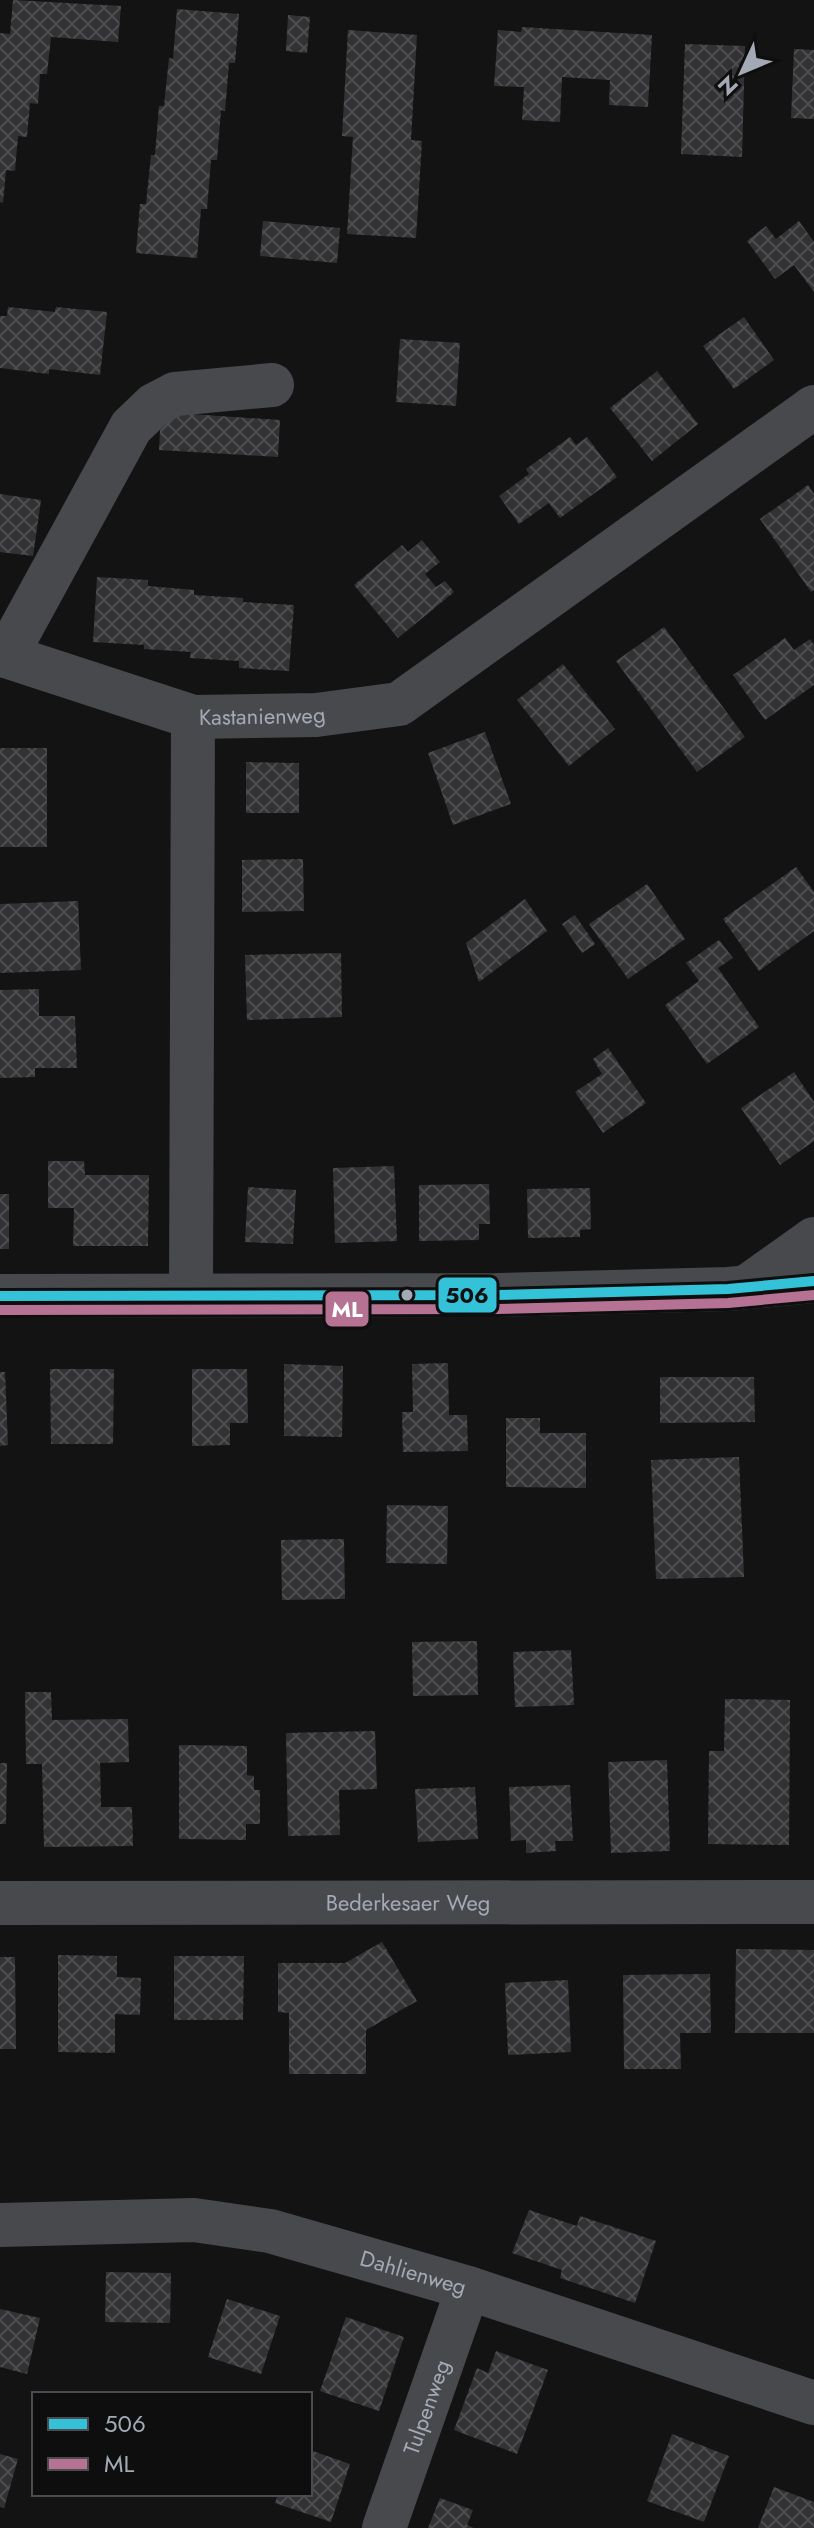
<svg xmlns="http://www.w3.org/2000/svg" width="814" height="2528" viewBox="0 0 814 2528" font-family="Jost,sans-serif">
  <defs>
    <pattern id="building-cross-hatch" width="8" height="8" patternUnits="userSpaceOnUse" patternTransform="scale(2)"><rect width="8" height="8" fill="#323234"/><path d="M0 0l8 8M0 8l8-8" fill="none" stroke="#4d4d4f"/></pattern>
  </defs>
  <rect width="100%" height="100%" fill="#131314"/>
  <!-- building -->
  <g fill="url(#building-cross-hatch)">
    <polygon points="13,0 121,6 118,42 51,37 47,74 40,74 38,104 30,103 27,137 18,136 15,171 6,170 3,203 0,202 0,33 10,34"/>
    <polygon points="177,9 239,14 235,63 229,63 225,111 221,110 217,160 211,160 207,209 201,209 197,258 136,253 140,204 146,204 151,155 155,155 159,106 164,106 169,58 173,59"/>
    <polygon points="288,15 310,17 307,53 286,51"/>
    <polygon points="522,27 652,35 648,107 609,105 610,80 562,77 560,122 522,120 524,87 494,86 498,30 521,32"/>
    <polygon points="348,30 417,35 411,140 422,141 416,238 347,234 353,137 342,136"/>
    <polygon points="685,44 745,46 742,157 681,154"/>
    <polygon points="794,49 814,50 814,119 791,118"/>
    <polygon points="263,221 340,228 337,263 260,256"/>
    <polygon points="799,221 814,242 814,292 794,265 775,279 747,241 766,226 776,239"/>
    <polygon points="8,307 55,312 56,307 107,312 100,375 49,369 49,374 0,368 0,316 7,316"/>
    <polygon points="744,317 774,360 734,389 703,346"/>
    <polygon points="400,339 460,343 456,406 396,402"/>
    <polygon points="657,371 698,424 652,461 610,408"/>
    <polygon points="161,412 280,420 278,457 159,450"/>
    <polygon points="570,437 576,445 587,437 617,477 560,518 549,503 519,524 499,496 529,474 526,469"/>
    <polygon points="808,485 814,494 814,590 811,592 760,519"/>
    <polygon points="0,494 41,500 33,556 0,552"/>
    <polygon points="422,540 440,562 425,574 436,587 445,581 454,592 398,638 354,585 402,545 408,552"/>
    <polygon points="97,577 148,580 148,586 194,590 194,595 243,598 243,602 294,605 289,671 239,668 239,661 190,658 191,652 144,649 144,645 93,642"/>
    <polygon points="664,627 745,737 697,772 616,661"/>
    <polygon points="785,638 794,650 810,639 814,645 814,685 765,720 733,675"/>
    <polygon points="563,664 615,729 569,766 517,700"/>
    <polygon points="485,732 511,804 453,825 428,753"/>
    <rect x="0" y="748" width="47" height="99"/>
    <polygon points="246,762 299,763 299,813 246,813"/>
    <polygon points="303,859 304,911 242,912 242,860"/>
    <polygon points="796,867 814,892 814,931 759,971 723,919"/>
    <polygon points="647,884 685,939 628,979 589,924"/>
    <polygon points="525,899 547,931 479,982 466,943"/>
    <polygon points="78,901 81,970 0,973 0,904"/>
    <polygon points="575,915 595,944 582,953 562,924"/>
    <polygon points="719,940 733,958 718,968 759,1027 707,1064 665,1005 699,981 686,963"/>
    <polygon points="341,953 342,1017 247,1020 245,955"/>
    <polygon points="39,989 39,1016 75,1016 77,1068 35,1068 35,1077 0,1078 0,990"/>
    <polygon points="608,1048 646,1103 603,1133 575,1092 602,1074 593,1059"/>
    <polygon points="794,1072 814,1102 814,1141 780,1165 741,1108"/>
    <polygon points="48,1161 84,1161 85,1175 149,1175 148,1246 73,1246 74,1208 48,1208"/>
    <polygon points="394,1166 397,1241 335,1243 333,1168"/>
    <polygon points="489,1184 490,1224 479,1224 479,1240 419,1241 419,1185"/>
    <polygon points="248,1187 296,1190 293,1244 245,1242"/>
    <polygon points="590,1188 591,1229 580,1230 580,1237 528,1238 527,1189"/>
    <rect x="0" y="1194" width="9" height="55"/>
    <polygon points="448,1363 449,1415 467,1415 468,1451 403,1452 402,1412 413,1412 412,1364"/>
    <polygon points="284,1364 343,1366 342,1437 284,1436"/>
    <polygon points="50,1369 114,1369 113,1444 51,1444"/>
    <polygon points="192,1369 247,1369 248,1423 230,1423 230,1445 192,1446"/>
    <polygon points="0,1372 5,1372 8,1445 0,1446"/>
    <polygon points="660,1377 754,1377 755,1422 660,1423"/>
    <polygon points="506,1418 540,1418 540,1433 586,1433 586,1488 506,1487"/>
    <polygon points="739,1457 744,1577 656,1579 651,1460"/>
    <polygon points="387,1505 448,1506 447,1564 386,1563"/>
    <polygon points="344,1539 345,1599 282,1600 281,1540"/>
    <polygon points="477,1641 478,1695 413,1696 412,1642"/>
    <polygon points="571,1650 574,1705 515,1707 513,1652"/>
    <polygon points="25,1692 51,1692 52,1720 128,1719 129,1762 100,1763 101,1807 132,1807 133,1846 44,1847 42,1764 26,1764"/>
    <polygon points="725,1699 790,1700 789,1845 708,1844 709,1751 724,1751"/>
    <polygon points="375,1731 377,1789 339,1790 340,1835 288,1836 286,1733"/>
    <polygon points="179,1745 247,1746 247,1775 254,1776 254,1790 260,1790 260,1824 246,1824 246,1840 179,1839"/>
    <polygon points="667,1760 670,1851 611,1853 608,1762"/>
    <polygon points="0,1763 7,1763 6,1824 0,1824"/>
    <polygon points="570,1785 573,1841 555,1841 556,1851 526,1853 526,1840 511,1841 509,1787"/>
    <polygon points="475,1787 478,1839 418,1842 415,1789"/>
    <polygon points="382,1942 417,2001 366,2030 366,2074 289,2074 289,2013 278,2012 278,1963 345,1963"/>
    <polygon points="736,1949 814,1950 814,2033 735,2033"/>
    <polygon points="58,1955 117,1956 117,1977 141,1978 140,2015 115,2014 115,2053 58,2052"/>
    <polygon points="174,1956 244,1956 243,2020 174,2020"/>
    <polygon points="0,1957 15,1957 16,2049 0,2049"/>
    <polygon points="710,1974 711,2033 680,2033 681,2069 624,2069 623,1975"/>
    <polygon points="568,1980 571,2052 508,2055 505,1983"/>
    <polygon points="529,2210 577,2226 580,2216 656,2241 635,2303 560,2278 562,2270 512,2253"/>
    <polygon points="106,2272 171,2273 170,2323 105,2322"/>
    <polygon points="227,2299 280,2316 261,2374 208,2357"/>
    <polygon points="0,2309 40,2318 27,2374 0,2367"/>
    <polygon points="346,2317 404,2337 379,2411 320,2391"/>
    <polygon points="496,2351 548,2370 517,2454 454,2430 477,2368 488,2373"/>
    <polygon points="672,2434 729,2456 704,2522 647,2501"/>
    <polygon points="310,2450 350,2464 331,2522 275,2503 278,2494 310,2494"/>
    <polygon points="0,2454 18,2459 4,2508 0,2507"/>
    <polygon points="774,2487 814,2502 814,2528 758,2528"/>
    <polygon points="440,2498 473,2510 467,2525 474,2528 428,2528"/>
  </g>
  <g fill="none" stroke-linecap="round" stroke-linejoin="round">
    <!-- minor -->
    <g stroke="#48494c" stroke-width="44">
      <path id="s1" d="M 0,654 L 193,717 L 316,715 L 399,704 L 814,407"/>
      <polyline points="6,656 131,427 154,405 175,394 272,385"/>
      <polyline points="748,1286 814,1239"/>
      <polyline points="191,1294 193,717"/>
      <polyline points="0,1296 496,1295 728,1289 814,1281"/>
      <path id="s2" d="M 0,1903 L 814,1902"/>
      <path id="s3" d="M 0,2225 L 194,2220 L 270,2231 L 468,2288 L 814,2403"/>
      <path id="s4" d="M 384,2528 L 468,2288"/>
    </g>
    <!-- bus-1 casing -->
    <g stroke="#0e0e0f" stroke-width="16">
      <polyline id="bus-1" points="0,1296 496,1295 728,1289 814,1281"/>
    </g>
    <!-- bus-2 casing -->
    <g stroke="#0e0e0f" stroke-width="16">
      <polyline id="bus-2" points="0,1310 496,1309 728,1303 814,1295"/>
    </g>
    <!-- bus-1 -->
    <use href="#bus-1" stroke="#34c2d8" stroke-width="10"/>
    <!-- bus-2 -->
    <use href="#bus-2" stroke="#b57292" stroke-width="10"/>
  </g>
  <!-- markers -->
  <circle fill="#a4aab5" stroke="#0e0e0f" stroke-width="3" cx="407" cy="1295" r="7"/>
  <g text-anchor="middle" dominant-baseline="central" stroke-width="6" stroke-linejoin="round" paint-order="stroke">
    <!-- street labels -->
    <g font-size="22" fill="#a4aab5" stroke="#0e0e0f">
      <text stroke="none"><textPath href="#s1" startOffset="272">Kastanienweg</textPath></text>
      <text stroke="none"><textPath href="#s2" startOffset="408">Bederkesaer Weg</textPath></text>
      <text stroke="none"><textPath href="#s3" startOffset="420">Dahlienweg</textPath></text>
      <text stroke="none"><textPath href="#s4" startOffset="128">Tulpenweg</textPath></text>
    </g>
  </g>
  <g stroke="#0e0e0f" stroke-width="3">
    <rect x="437" y="1276" width="61" height="38" rx="8" fill="#34c2d8"/>
    <rect x="324" y="1290" width="46" height="38" rx="8" fill="#b57292"/>
  </g>
  <g font-size="22" text-anchor="middle" font-weight="bold" fill="#fff">
    <text x="347" y="1317">ML</text>
  </g>
  <g font-size="22" text-anchor="middle" font-weight="bold" fill="#111">
    <text x="467" y="1303">506</text>
  </g>
  <!-- legend -->
  <rect x="32" y="2392" width="280" height="104" fill="#0e0e0f" stroke="#4a4c51" stroke-width="2"/>
  <rect x="48" y="2418" width="40" height="12" fill="#34c2d8" stroke="#4a4c51" stroke-width="2"/>
  <text x="104" y="2432" font-size="24" fill="#a4aab5">506</text>
  <rect x="48" y="2458" width="40" height="12" fill="#b57292" stroke="#4a4c51" stroke-width="2"/>
  <text x="104" y="2472" font-size="24" fill="#a4aab5">ML</text>
  <!-- north arrow -->
  <g transform="translate(742 72) rotate(226)" stroke="#0e0e0f" stroke-width="6" paint-order="stroke">
  <path d="M0-6L14 30L0 20L-14 30Z" fill="#a4aab5"/>
  <text y="-12" font-size="22" font-weight="bold" text-anchor="middle" fill="#a4aab5">N</text>
  </g>
</svg>
